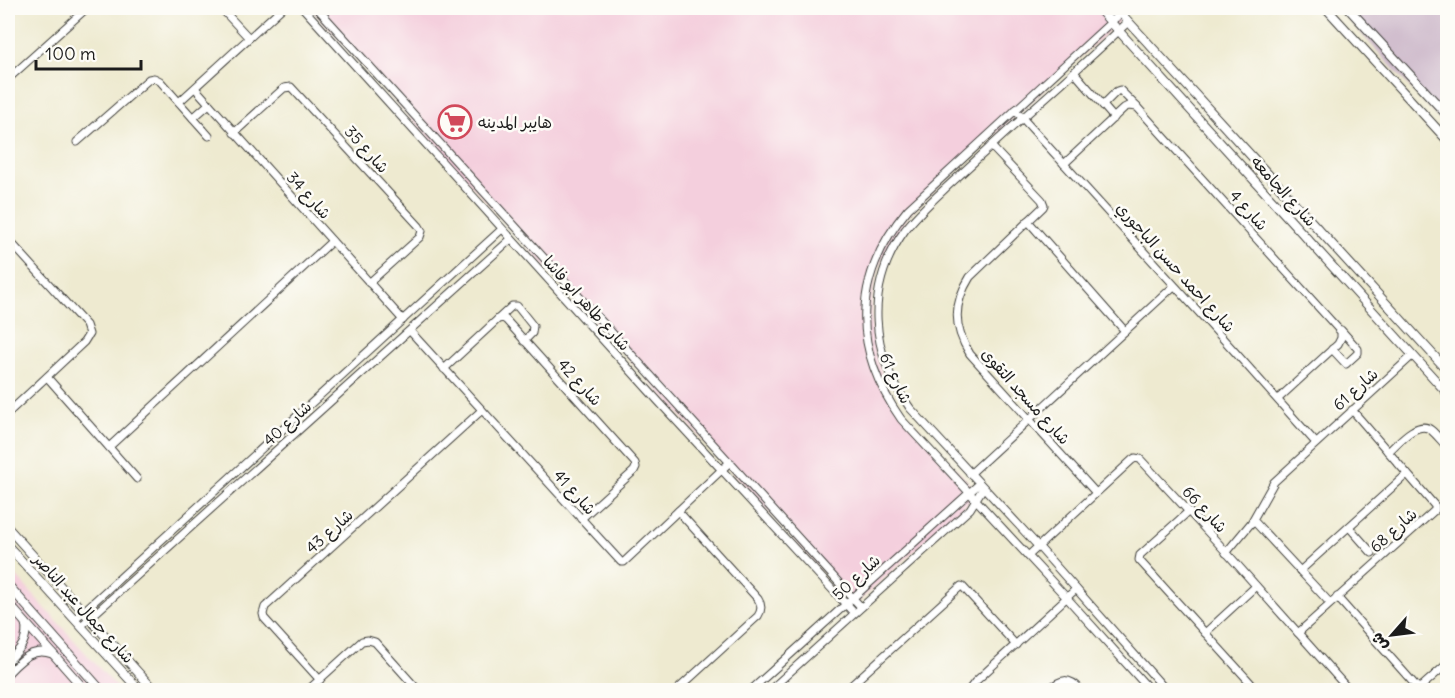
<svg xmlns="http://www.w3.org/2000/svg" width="1455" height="698" viewBox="0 0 1455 698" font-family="Delius,'Playpen Sans Arabic',sans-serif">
  <rect width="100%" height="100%" fill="#fdfcf7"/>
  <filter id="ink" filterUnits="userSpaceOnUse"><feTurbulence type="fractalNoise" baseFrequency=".0167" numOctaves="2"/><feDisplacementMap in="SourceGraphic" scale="12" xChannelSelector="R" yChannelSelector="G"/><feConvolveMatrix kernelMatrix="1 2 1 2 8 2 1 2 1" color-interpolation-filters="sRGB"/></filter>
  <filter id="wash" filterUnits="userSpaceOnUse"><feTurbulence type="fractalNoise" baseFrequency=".008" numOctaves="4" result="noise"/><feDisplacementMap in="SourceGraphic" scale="24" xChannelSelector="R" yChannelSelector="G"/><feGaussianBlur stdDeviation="1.35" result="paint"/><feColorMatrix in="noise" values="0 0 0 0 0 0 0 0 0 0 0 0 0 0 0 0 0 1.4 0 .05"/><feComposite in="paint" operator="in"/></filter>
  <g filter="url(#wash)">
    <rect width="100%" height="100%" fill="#eeead0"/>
    <!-- built -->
    <g fill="#f4cfdd">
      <polygon points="310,8 1111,8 1122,19 935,190 908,216 888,248 880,265 875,282 871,304 872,328 877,359 885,383 901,408 978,493 854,606"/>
      <polygon points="8,567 119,690 8,690"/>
    </g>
    <!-- industrial -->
    <polygon fill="#d0bdcd" points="1338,8 1447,8 1447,128"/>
  </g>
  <g filter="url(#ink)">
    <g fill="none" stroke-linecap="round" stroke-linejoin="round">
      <!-- minor casing -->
      <g stroke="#3c3b37" stroke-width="9">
        <g id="minor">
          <polyline points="221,8 249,38"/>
          <polyline points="303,8 659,402 854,613"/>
          <polyline points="317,8 861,607"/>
          <polyline points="8,12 12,8"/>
          <path d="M 1121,13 L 908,209 C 852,276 851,348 901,419 L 1067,598 L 1150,690"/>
          <path d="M 1128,22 C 1090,58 1050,94 1010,129 C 990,147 970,166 950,184 C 934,199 918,213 905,230 C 864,287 870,353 910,408 L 1038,546 L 1166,690"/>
          <polyline points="1074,72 1114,118"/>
          <polyline points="8,79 87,8"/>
          <polyline points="195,88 403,320"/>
          <polyline points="179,102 282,8"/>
          <polyline points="1103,105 1117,91 1120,90 1137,107"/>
          <polyline points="1015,110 1235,352 1316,443"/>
          <polyline points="193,118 209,104"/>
          <polyline points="234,133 284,88 291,87 419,226 422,231 420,237 369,283"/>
          <polyline points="77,142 149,79 154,78 160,81 209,136"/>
          <path d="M 991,146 L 1042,200 L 1044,205 L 1043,207 L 970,277 C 953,304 953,327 970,354 L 1096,493"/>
          <polyline points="1064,164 1124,108 1128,106 1137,107 1341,332 1341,338 1338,344 1278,399"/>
          <polyline points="1028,221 1125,331"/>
          <polyline points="8,239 86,325 89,334 84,342 8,413"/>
          <polyline points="498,319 512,306 517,306 533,326 532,333 524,341"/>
          <polyline points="410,331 621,562 624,562 730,462"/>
          <polyline points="1332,349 1346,364 1358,353 1358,349 1341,330"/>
          <polyline points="444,369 498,319 503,318 506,320 635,463 636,467 634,471 581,519"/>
          <polyline points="47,377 137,479"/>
          <polyline points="109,447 332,241"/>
          <path d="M 1388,452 C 1398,443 1418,419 1431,430 C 1437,435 1442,442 1448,448"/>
          <polyline points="970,474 1174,286"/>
          <polyline points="1188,512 1140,555 1139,560 1257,690"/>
          <polyline points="1253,520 1330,603"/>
          <polyline points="1349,527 1372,553"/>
          <polyline points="1226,553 1251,523 1274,482 1412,356"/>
          <polyline points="1028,556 1132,460 1135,458 1140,459 1218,543 1349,690"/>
          <polyline points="1300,571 1407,474"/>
          <polyline points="1337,597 1417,687 1421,687 1448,663"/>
          <polyline points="75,619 502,229"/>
          <polyline points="81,626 511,239"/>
          <polyline points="1205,633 1256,586"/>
          <polyline points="1298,633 1435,510 1435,506 1352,410"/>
          <path d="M 8,661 C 20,650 29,640 25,623"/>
          <path d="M 8,673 C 21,660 32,647 52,654"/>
          <polyline points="320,680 264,618 263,614 265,607 482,410"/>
          <polyline points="308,690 362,641 368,640 375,642 418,690"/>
          <path d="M 677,690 L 758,616 C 762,610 762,605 758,599 L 678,511"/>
          <polyline points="751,690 979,484"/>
          <polyline points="770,690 970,509 983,488"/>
          <polyline points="846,690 961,586 963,587 1016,645"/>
          <polyline points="969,690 975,682 1076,589"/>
          <path d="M 1048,690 C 1061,678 1069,677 1081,690"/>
        </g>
      </g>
      <!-- major casing -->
      <g stroke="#3c3b37" stroke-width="10">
        <g id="major">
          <polyline points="1098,8 1448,394"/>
          <polyline points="1116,8 1448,371"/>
          <polyline points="1326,8 1448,141"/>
          <polyline points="1348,8 1448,116"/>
          <polyline points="8,528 154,690"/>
          <polyline points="8,546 139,690"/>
          <polyline points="8,585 101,690"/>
          <polyline points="8,603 85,690"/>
        </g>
      </g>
      <!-- minor -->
      <use href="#minor" stroke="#fff" stroke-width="7"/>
      <!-- major -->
      <use href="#major" stroke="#fff" stroke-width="8"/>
    </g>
  </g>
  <!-- icons -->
  <defs>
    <g id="supermarket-ring" transform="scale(1.725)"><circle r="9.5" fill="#fdfcf7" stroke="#d1495b" stroke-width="1.5"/><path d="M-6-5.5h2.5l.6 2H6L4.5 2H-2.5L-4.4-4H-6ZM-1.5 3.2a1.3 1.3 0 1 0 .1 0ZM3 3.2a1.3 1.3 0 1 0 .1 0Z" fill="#d1495b"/></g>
  </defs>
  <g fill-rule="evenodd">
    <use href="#supermarket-ring" x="455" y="122"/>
  </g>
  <g text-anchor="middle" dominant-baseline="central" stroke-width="5" stroke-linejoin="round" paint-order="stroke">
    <!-- poi labels -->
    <g font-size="16" fill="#1c1c1c" stroke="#fdfcf7" text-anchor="start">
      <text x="478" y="122">هايبر المدينه</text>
    </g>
    <!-- street labels -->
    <g font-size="16" fill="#1c1c1c" stroke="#fdfcf7">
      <text transform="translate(367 149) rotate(48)">شارع 35</text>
      <text transform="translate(1284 191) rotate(48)">شارع الجامعه</text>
      <text transform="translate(309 195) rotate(48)">شارع 34</text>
      <text transform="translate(1249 210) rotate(48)">شارع 4</text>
      <text transform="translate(1176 267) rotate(48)">شارع احمد حسن الباجوري</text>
      <text transform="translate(587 303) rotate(48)">شارع طاهر ابو فاشا</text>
      <text transform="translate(896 378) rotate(65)">شارع 61</text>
      <text transform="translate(580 382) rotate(48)">شارع 42</text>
      <text transform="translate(1355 389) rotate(-42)">شارع 61</text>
      <text transform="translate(1026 396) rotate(48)">شارع مسجد التقوى</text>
      <text transform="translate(287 423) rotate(-42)">شارع 40</text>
      <text transform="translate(575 492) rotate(48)">شارع 41</text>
      <text transform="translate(1205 509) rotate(47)">شارع 66</text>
      <text transform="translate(1393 530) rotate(-42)">شارع 68</text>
      <text transform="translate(329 531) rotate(-42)">شارع 43</text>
      <text transform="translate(856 577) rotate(-43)">شارع 50</text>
      <text transform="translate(84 608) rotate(48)">شارع جمال عبد الناصر</text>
    </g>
  </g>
  <!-- margin -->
  <rect width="1455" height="698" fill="none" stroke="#fdfcf7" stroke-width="30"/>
  <!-- north arrow -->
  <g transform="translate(1392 635) rotate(242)" stroke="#fdfcf7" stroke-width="4.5" paint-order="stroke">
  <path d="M0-4.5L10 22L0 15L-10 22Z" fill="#1c1c1c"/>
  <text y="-9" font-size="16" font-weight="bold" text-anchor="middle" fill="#1c1c1c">ش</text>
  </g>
  <!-- scale -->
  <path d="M36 60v9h105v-9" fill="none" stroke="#1c1c1c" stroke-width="3"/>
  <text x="45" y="60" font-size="18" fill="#1c1c1c" stroke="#fdfcf7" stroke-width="4.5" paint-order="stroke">100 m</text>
</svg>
